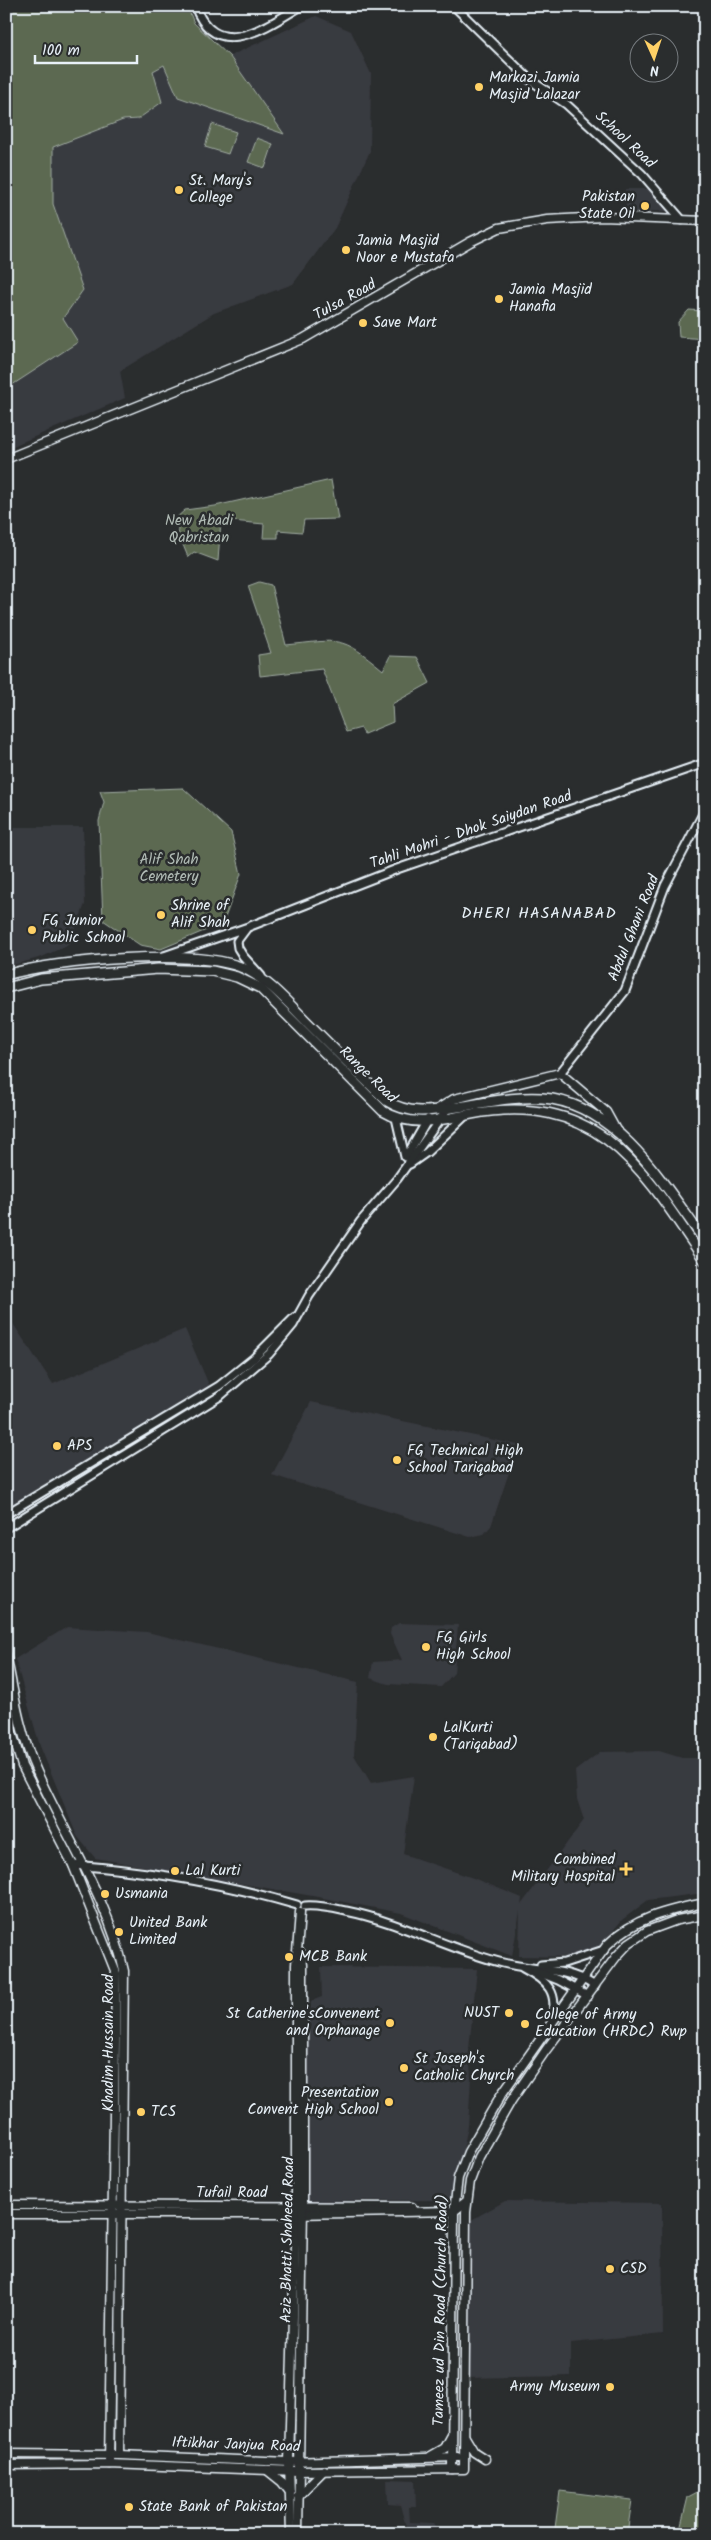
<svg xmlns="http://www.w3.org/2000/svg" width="711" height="2540" viewBox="0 0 711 2540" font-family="Kalam,sans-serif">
  <rect width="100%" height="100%" fill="#2a2d2e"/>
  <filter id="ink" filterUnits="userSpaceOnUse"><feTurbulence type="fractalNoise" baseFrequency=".02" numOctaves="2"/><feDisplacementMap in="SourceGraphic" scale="10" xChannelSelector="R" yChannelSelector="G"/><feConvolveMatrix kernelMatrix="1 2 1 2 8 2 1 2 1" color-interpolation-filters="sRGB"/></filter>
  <g filter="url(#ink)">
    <!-- built -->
    <g fill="#393a40">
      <polygon points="6,6 187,6 194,23 230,56 316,16 351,31 371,74 370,151 335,228 293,284 214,313 120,371 125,398 6,449"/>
      <polygon points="625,189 651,189 668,211 626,212"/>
      <polygon points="6,827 83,827 85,904 70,944 42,957 6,967"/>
      <polygon points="6,1313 53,1384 185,1329 209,1385 6,1508"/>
      <polygon points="311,1402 518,1445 491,1526 484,1534 470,1537 272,1475"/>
      <polygon points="399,1623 458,1625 454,1673 441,1687 388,1684 370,1678 373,1662 402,1660 390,1634 391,1628"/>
      <polygon points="67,1627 147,1632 358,1682 354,1755 371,1783 414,1776 403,1854 473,1878 522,1898 521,1905 584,1820 577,1799 575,1771 600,1752 659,1751 682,1758 705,1758 705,1893 648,1900 622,1920 601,1945 580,1957 519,1956 520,1911 512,1956 401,1913 318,1897 95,1858 77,1836 40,1746 15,1659"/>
      <polygon points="321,1967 477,1969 469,2049 471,2078 468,2126 453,2197 448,2200 307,2201 308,2045 311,2001 322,1997"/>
      <polygon points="505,2201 662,2203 663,2334 571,2343 571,2376 464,2378 466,2223"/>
      <polygon points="387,2479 415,2480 416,2507 409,2507 410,2522 433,2523 440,2534 408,2534 400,2505 388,2504"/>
    </g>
    <!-- green -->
    <g fill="#5b6951" stroke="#a2ada4">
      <polygon points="6,6 187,6 194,23 230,57 284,134 178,97 164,65 153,71 162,102 138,119 123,120 53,147 53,204 83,290 63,318 78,342 6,389"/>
      <polygon points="212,124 236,132 228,154 205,147"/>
      <polygon points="257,138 273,144 265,168 248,162"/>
      <polygon points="689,310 705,311 705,339 679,337 678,322"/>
      <polygon points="331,480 338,519 304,520 302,532 278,530 278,538 263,538 264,524 221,520 218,561 194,552 188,557 179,535 175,519 185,510 215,506"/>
      <path d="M 259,582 L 271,585 L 286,645 C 339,640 340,634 383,670 L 390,656 L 417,657 L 430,683 L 392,704 L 393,722 L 364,734 L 361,728 L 346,732 L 322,669 L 260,676 L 258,655 L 271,653 L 248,586 Z"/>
      <polygon points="183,788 231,832 241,874 223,923 161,949 140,945 103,920 99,821 104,802 100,791"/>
      <polygon points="705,2488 705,2534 679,2534 688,2497"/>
      <polygon points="560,2491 632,2500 627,2534 600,2534 555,2528"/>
    </g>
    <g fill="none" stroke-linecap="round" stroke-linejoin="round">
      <!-- tertiary casing -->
      <g stroke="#e8f1f8" stroke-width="11">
        <g id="tertiary">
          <path d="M 195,6 C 216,63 266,27 301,6"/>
          <polyline points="454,6 530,80 566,104 642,174 682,220"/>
          <polyline points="246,929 237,941 238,948 243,956 261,976"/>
          <polyline points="164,956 248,927 397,869 705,763"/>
          <polyline points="560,1073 625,991 665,886 705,810"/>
          <polyline points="396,1118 405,1157"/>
          <polyline points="406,1157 428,1119"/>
          <polyline points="410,1164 427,1152 466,1115"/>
          <polyline points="6,1514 219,1386 254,1358 295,1317"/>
          <polyline points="6,1528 220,1396 269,1354 293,1325 309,1296 361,1221 397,1179 448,1108"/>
          <path d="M 73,1865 C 149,1871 224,1883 297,1905"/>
          <path d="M 305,1906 C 319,1905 332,1908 346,1911 C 401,1922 450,1950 503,1963 C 535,1971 566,1967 595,1986"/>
          <polyline points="541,1965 564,1963 604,1950"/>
          <path d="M 523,1968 C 548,1981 560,1993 551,2022"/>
          <polyline points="535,1971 558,1980 588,1996"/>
        </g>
      </g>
      <!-- secondary casing -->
      <g stroke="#e8f1f8" stroke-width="11">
        <g id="secondary">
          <polyline points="6,459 303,339 470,242 499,228 547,220 603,217 705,221"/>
          <polyline points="438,1109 454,1099 560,1073 606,1112 617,1132"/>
          <path d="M 6,1654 C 14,1694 20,1735 37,1772 C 66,1837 109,1901 124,1971 L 119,2455"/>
          <polyline points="6,1713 22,1766 73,1865 116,1973 109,2464"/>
          <polyline points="6,2205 412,2207"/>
          <polyline points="6,2214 295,2214 454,2211 467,2201"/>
          <polyline points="465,2437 474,2452 485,2459"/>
          <polyline points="6,2454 119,2455 289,2462 457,2457"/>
          <polyline points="431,2456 445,2448 451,2437"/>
          <polyline points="6,2465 109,2464 298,2471 464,2469 466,2212 470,2181 479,2157 511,2101 546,2050 616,1957 629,1943 647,1931 677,1920 705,1915"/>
          <path d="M 452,2469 L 454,2211 L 458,2178 L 468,2152 L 501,2095 L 607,1945 C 634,1918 668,1910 705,1903"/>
          <polyline points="267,2470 282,2482 290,2492"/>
          <polyline points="298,2496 324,2470"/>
          <polyline points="291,2534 289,2462 296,2207 296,1965 300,1912"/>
          <polyline points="298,2534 303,2207 303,1965 301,1953"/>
        </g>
      </g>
      <!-- primary casing -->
      <g stroke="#e8f1f8" stroke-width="12">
        <g id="primary">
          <path d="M 6,975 C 55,960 197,948 243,968 C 269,980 289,1004 309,1024 C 335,1050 361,1076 387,1101 C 412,1117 437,1110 464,1106 C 493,1101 523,1095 552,1099 C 622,1111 666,1188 705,1241"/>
          <path d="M 6,988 L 41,979 L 158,969 L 212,971 L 237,977 L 260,988 L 383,1111 C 411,1128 440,1120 471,1114 C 598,1091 642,1167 705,1261"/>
        </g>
      </g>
      <!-- tertiary -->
      <use href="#tertiary" stroke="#2a2d2e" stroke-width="7"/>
      <!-- secondary -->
      <use href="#secondary" stroke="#2a2d2e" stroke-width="8"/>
      <!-- primary -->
      <use href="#primary" stroke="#2a2d2e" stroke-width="9"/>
    </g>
  </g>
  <!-- markers -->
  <g fill="#ffd166" stroke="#2a2d2e" stroke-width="2">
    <circle cx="479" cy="87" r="5"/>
    <circle cx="179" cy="190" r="5"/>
    <circle cx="645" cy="206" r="5"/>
    <circle cx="346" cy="250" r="5"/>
    <circle cx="499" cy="299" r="5"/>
    <circle cx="363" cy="323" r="5"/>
    <circle cx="161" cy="915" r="5"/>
    <circle cx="32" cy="930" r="5"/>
    <circle cx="57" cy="1446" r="5"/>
    <circle cx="397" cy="1460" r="5"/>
    <circle cx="426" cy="1647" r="5"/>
    <circle cx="433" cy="1737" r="5"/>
    <path d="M623.5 1861.5h5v5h5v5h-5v5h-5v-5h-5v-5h5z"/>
    <circle cx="175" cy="1871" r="5"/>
    <circle cx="105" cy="1894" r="5"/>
    <circle cx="119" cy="1932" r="5"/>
    <circle cx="289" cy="1957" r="5"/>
    <circle cx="509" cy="2013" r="5"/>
    <circle cx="390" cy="2023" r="5"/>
    <circle cx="525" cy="2024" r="5"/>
    <circle cx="404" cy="2068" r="5"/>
    <circle cx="389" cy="2102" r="5"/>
    <circle cx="141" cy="2112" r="5"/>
    <circle cx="610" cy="2269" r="5"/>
    <circle cx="610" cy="2387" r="5"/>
    <circle cx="129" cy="2507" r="5"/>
  </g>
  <g text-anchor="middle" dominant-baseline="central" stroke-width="5" stroke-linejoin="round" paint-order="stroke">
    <!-- poi labels -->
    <g font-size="15" fill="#e8f1f8" stroke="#2a2d2e" text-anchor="start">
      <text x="489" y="78">Markazi Jamia<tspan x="489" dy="17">Masjid Lalazar</tspan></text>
      <text x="189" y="181">St. Mary's<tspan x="189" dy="17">College</tspan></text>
      <text x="635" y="197" text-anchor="end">Pakistan<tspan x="635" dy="17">State Oil</tspan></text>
      <text x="356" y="241">Jamia Masjid<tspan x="356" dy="17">Noor e Mustafa</tspan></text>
      <text x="509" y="290">Jamia Masjid<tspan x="509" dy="17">Hanafia</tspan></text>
      <text x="373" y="323">Save Mart</text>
      <text x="171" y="906">Shrine of<tspan x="171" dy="17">Alif Shah</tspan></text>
      <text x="42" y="921">FG Junior<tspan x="42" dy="17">Public School</tspan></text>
      <text x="67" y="1446">APS</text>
      <text x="407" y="1451">FG Technical High<tspan x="407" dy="17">School Tariqabad</tspan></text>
      <text x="436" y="1638">FG Girls<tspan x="436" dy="17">High School</tspan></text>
      <text x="443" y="1728">LalKurti<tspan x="443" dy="17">(Tariqabad)</tspan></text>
      <text x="615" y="1860" text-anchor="end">Combined<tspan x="615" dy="17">Military Hospital</tspan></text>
      <text x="185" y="1871">Lal Kurti</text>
      <text x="115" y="1894">Usmania</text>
      <text x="129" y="1923">United Bank<tspan x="129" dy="17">Limited</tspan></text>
      <text x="299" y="1957">MCB Bank</text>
      <text x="499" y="2013" text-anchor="end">NUST</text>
      <text x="380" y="2014" text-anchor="end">St Catherine'sConvenent<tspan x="380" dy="17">and Orphanage</tspan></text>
      <text x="535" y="2015">College of Army<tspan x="535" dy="17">Education (HRDC) Rwp</tspan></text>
      <text x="414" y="2059">St Joseph's<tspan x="414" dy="17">Catholic Chyrch</tspan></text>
      <text x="379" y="2093" text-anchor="end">Presentation<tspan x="379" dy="17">Convent High School</tspan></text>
      <text x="151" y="2112">TCS</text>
      <text x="620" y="2269">CSD</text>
      <text x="600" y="2387" text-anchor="end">Army Museum</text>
      <text x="139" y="2507">State Bank of Pakistan</text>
    </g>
    <!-- street labels -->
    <g font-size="15" fill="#e8f1f8" stroke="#2a2d2e">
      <text transform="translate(625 140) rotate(43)">School Road</text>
      <text transform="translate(345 300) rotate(-29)">Tulsa Road</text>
      <text transform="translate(471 830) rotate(-19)">Tahli Mohri - Dhok Saiydan Road</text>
      <text transform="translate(634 928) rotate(-68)">Abdul Ghani Road</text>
      <text transform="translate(368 1075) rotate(44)">Range Road</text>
      <text transform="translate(109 2043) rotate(-90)">Khadim Hussain Road</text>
      <text x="232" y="2193">Tufail Road</text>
      <text transform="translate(288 2240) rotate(-89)">Aziz Bhatti Shaheed Road</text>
      <text transform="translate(441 2310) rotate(-89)">Tameez ud Din Road (Church Road)</text>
      <text transform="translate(236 2445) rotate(2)">Iftikhar Janjua Road</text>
    </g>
    <!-- park labels -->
    <g font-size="15" fill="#b0bbb5" stroke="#2a2d2e">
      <text x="199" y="521">New Abadi<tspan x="199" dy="17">Qabristan</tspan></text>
      <text x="169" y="860">Alif Shah<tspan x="169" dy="17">Cemetery</tspan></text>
    </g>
    <!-- neighbourhood labels -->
    <g font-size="16" letter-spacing="1" fill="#e8f1f8" stroke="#2a2d2e">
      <text x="539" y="913">DHERI HASANABAD</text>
    </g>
  </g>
  <!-- margin -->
  <rect width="711" height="2540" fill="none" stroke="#2a2d2e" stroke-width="25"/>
  <rect x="12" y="12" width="686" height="2515" fill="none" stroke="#e8f1f8" stroke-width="2" filter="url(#ink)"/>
  <!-- north arrow -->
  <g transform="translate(654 58) rotate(177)"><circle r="24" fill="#2a2d2e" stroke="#767b7f"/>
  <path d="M0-4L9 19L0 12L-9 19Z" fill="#ffd166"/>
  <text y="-8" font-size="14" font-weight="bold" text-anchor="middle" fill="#e8f1f8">N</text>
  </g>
  <!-- scale -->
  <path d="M35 55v8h102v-8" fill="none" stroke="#e8f1f8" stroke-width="2.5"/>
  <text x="42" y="55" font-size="15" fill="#e8f1f8" stroke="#2a2d2e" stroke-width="4" paint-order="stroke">100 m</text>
</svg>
